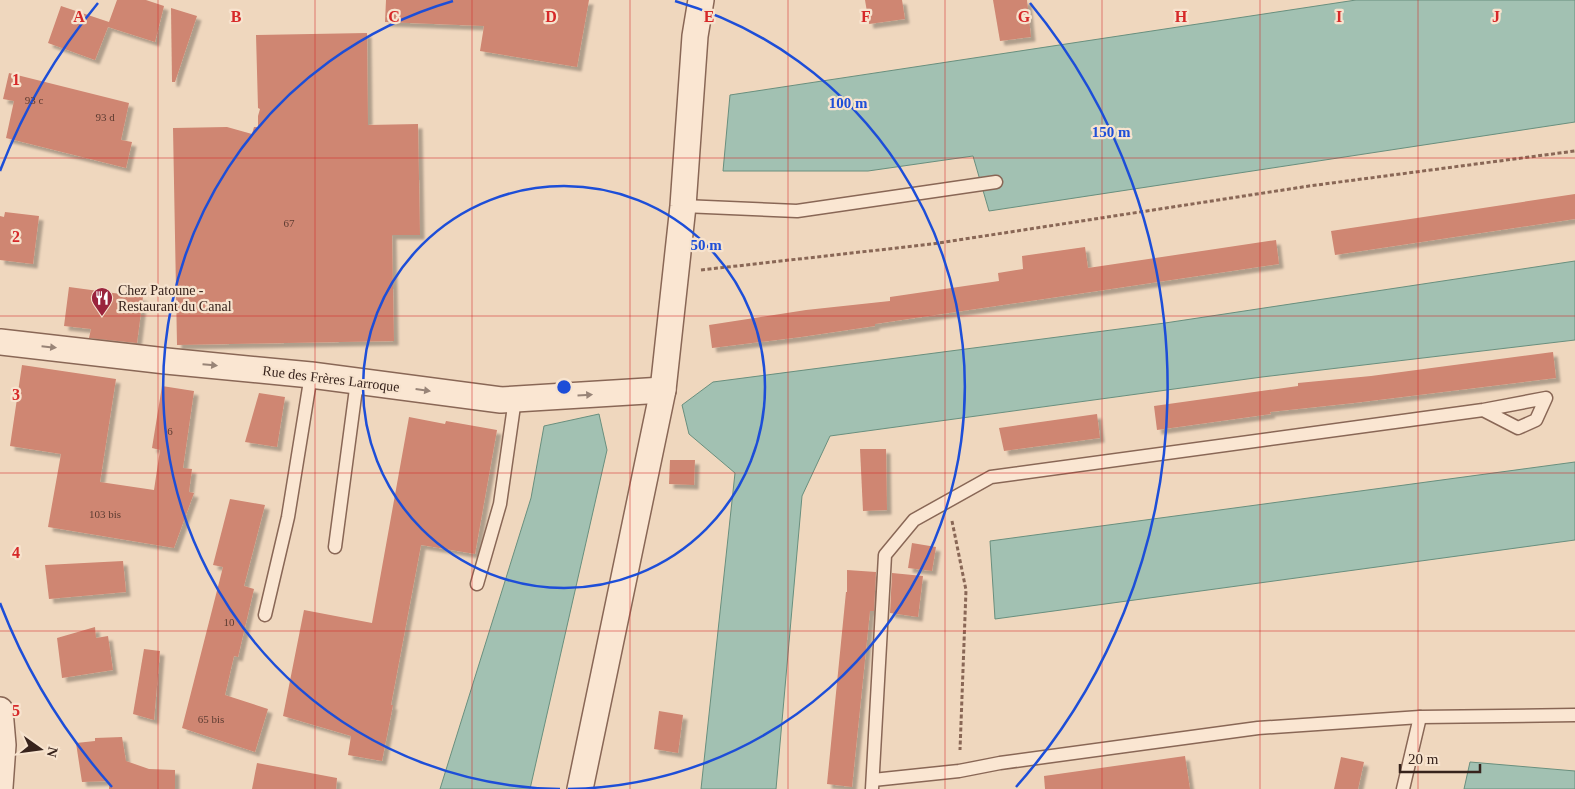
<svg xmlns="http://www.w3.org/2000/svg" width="1575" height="789" viewBox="0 0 1575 789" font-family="'Times New Roman',serif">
  <defs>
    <filter id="shadow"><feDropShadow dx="4.5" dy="4.5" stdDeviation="1" flood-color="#0004"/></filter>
  </defs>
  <rect width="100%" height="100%" fill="#efd7be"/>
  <!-- water -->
  <g fill="#a2c1b2" stroke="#698f7e">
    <polygon points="1356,0 1575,0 1575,122 989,211 973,156 868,171 723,171 730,95"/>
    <polygon points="1575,261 1575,340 1262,377 830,436 802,496 776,789 701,789 735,473 689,434 682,405 713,382 1165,323"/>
    <polygon points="599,414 607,450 530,789 440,789 531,498 544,426"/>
    <polygon points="1575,462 1575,540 995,619 990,541"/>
    <polygon points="1470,762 1575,771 1575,789 1464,789"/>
  </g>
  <!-- building -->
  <g fill="#cf8672" filter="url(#shadow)">
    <polygon points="117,0 146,0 164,6 155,42 108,27 95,60 48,43 61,6 109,22"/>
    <polygon points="386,0 589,0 577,67 480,51 484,26 385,22"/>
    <polygon points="865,0 902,0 905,19 869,24"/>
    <polygon points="993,0 1027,0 1031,37 1000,41"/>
    <polygon points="171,8 197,16 175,82 172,82"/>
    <polygon points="367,33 368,125 418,124 420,235 392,235 394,341 177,345 173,128 227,127 252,134 254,127 258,127 258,116 260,109 258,108 256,35"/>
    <polygon points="9,73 129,103 121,140 132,142 126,168 6,138 14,101 3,99"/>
    <polygon points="1575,194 1575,219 1335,255 1331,231"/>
    <polygon points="5,212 39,216 33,264 0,260 0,216 4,217"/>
    <polygon points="1276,240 1279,264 875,324 875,326 801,337 712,348 709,325 806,310 890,301 890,297 999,281 998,273 1023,269 1022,256 1085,247 1088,268"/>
    <polygon points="69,287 143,297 137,343 89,338 91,329 64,326"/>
    <polygon points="1553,352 1556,378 1354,403 1270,412 1271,414 1157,430 1154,406 1298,386 1298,383 1371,376"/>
    <polygon points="22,365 116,379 100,482 154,490 160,450 152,448 162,386 194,391 183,468 192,469 189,492 194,493 174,548 48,527 61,454 10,446"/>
    <polygon points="259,393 285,397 277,447 245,442"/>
    <polygon points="1097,414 1100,438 1004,451 999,428"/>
    <polygon points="409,417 445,424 446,421 497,430 475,554 421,545 391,705 393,705 382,761 348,755 351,736 283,716 304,610 372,623"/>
    <polygon points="860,449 886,449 887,510 863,511"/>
    <polygon points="670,460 695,460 694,485 669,484"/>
    <polygon points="230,499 265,505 244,586 254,589 238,657 234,656 225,695 268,709 255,752 182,728 223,567 213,565"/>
    <polygon points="912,543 936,547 932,571 908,568"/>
    <polygon points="123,561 126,592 49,599 45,565"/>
    <polygon points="847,570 876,572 874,611 870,611 852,787 827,784 846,592 847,592"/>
    <polygon points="892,573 923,576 918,617 890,613"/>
    <polygon points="95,627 96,638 108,636 113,670 62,678 57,638"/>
    <polygon points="144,649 160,651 154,720 133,714"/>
    <polygon points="659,711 683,715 678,753 654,749"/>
    <polygon points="122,737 126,761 149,769 175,770 175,789 109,789 109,781 82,782 76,743 95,741 95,738"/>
    <polygon points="1185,756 1190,789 1045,789 1044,776"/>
    <polygon points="1341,757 1364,762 1358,789 1334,789"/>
    <polygon points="257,763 337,778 336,789 252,789"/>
  </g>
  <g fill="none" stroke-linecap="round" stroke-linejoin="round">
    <!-- service casing -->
    <g stroke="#896756" stroke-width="15">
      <g id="service">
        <polyline points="683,206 797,211 996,182"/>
        <polyline points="335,547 357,381"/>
        <polyline points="477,584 500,504 515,399"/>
        <polyline points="265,615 288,517 311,375"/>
        <polyline points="873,780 959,771 1000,763 1258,728 1420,717 1575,715"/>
        <polyline points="872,789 885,555 914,520 991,477 1483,410 1546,398 1536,420 1518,428 1483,410"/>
        <polyline points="1403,789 1420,717"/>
      </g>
    </g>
    <!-- minor casing -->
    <g stroke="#896756" stroke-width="28">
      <g id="minor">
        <polyline points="0,342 166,361 311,375 501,400 663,390"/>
        <polyline points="0,710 3,745 0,787"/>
        <polyline points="580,789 663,390 683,206 695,36 701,0"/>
      </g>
    </g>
    <!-- path -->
    <g stroke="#896756" stroke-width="3" stroke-dasharray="4 2.5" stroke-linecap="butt">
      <polyline points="701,270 932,244 1309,186 1575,151"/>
      <polyline points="952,521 966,590 960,750"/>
    </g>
    <!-- service -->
    <use href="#service" stroke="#fae6d2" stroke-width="12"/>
    <!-- minor -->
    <use href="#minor" stroke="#fae6d2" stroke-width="25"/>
  </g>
  <!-- one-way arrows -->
  <defs><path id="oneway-solid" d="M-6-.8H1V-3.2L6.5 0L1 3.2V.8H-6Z" transform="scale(1.25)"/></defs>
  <g fill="#988477">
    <use href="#oneway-solid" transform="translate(49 347) rotate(6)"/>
    <use href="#oneway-solid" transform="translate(210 365) rotate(5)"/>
    <use href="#oneway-solid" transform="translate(423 390) rotate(8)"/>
    <use href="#oneway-solid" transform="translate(585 395) rotate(-4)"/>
  </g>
  <!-- grid -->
  <path fill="none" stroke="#d62828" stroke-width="1" stroke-opacity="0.55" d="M 158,0 L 158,789M 315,0 L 315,789M 472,0 L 472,789M 630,0 L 630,789M 788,0 L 788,789M 945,0 L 945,789M 1102,0 L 1102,789M 1260,0 L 1260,789M 1418,0 L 1418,789M 0,158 L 1575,158M 0,316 L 1575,316M 0,473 L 1575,473M 0,631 L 1575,631"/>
  <!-- distance rings -->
  <g fill="none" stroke="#1d4ed8" stroke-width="2.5">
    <circle cx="564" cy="387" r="201"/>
    <path d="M560 789A402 402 0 0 1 453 1M675 1A402 402 0 0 1 568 789"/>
    <path d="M112 787A604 604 0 0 1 0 603M0 171A604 604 0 0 1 98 3M1030 3A604 604 0 0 1 1016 787"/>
  </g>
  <!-- icons -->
  <defs>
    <g id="restaurant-pin" transform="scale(1.125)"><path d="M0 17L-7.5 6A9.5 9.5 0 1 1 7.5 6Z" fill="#9a243d" stroke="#f7e3ce"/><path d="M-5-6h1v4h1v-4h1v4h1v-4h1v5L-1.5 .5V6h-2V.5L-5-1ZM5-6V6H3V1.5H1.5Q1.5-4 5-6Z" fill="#fff"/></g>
  </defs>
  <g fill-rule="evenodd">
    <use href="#restaurant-pin" x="102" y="298"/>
  </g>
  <g text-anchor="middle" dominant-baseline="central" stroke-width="4.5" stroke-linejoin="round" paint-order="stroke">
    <!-- number labels -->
    <g font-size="11" fill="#5d3c32">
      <text x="34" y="100">93 c</text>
      <text x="105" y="117">93 d</text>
      <text x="289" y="223">67</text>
      <text x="170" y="431">6</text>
      <text x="105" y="514">103 bis</text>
      <text x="229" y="622">10</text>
      <text x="211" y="719">65 bis</text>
    </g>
    <!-- poi labels -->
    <g font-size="14" fill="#37231c" stroke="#f7e3ce" text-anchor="start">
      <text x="118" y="290">Chez Patoune -<tspan x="118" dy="16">Restaurant du Canal</tspan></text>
    </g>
    <!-- street labels -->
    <g font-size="14" fill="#37231c" stroke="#f7e3ce">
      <text transform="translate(331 379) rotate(7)">Rue des Frères Larroque</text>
    </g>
  </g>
  <g font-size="16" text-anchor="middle" font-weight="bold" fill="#d62828" stroke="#f7e3ce" stroke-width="4.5" stroke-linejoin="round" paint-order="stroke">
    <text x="79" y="22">A</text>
    <text x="236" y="22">B</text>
    <text x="394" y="22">C</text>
    <text x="551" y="22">D</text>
    <text x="709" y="22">E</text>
    <text x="866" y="22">F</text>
    <text x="1024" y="22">G</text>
    <text x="1181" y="22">H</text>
    <text x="1339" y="22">I</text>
    <text x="1496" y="22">J</text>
    <text x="16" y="85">1</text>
    <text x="16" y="242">2</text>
    <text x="16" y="400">3</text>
    <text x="16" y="558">4</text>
    <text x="16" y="716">5</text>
  </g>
  <circle cx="564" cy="387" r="8" fill="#1d4ed8" stroke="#f7e3ce" stroke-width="2.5"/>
  <g font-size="15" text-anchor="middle" font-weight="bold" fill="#1d4ed8" stroke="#f7e3ce" stroke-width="4.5" stroke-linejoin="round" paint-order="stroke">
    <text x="848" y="108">100 m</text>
    <text x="1111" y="137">150 m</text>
    <text x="706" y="250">50 m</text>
  </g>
  <!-- north arrow -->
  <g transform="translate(40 749) rotate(104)" stroke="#f7e3ce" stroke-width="4" paint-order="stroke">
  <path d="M0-4L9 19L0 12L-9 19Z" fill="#37231c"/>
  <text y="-8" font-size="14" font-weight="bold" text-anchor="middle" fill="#37231c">N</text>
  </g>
  <!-- scale -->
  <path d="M1400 764v8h80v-8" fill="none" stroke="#37231c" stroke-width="2.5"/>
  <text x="1408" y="764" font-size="15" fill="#37231c" stroke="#f7e3ce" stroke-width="4" paint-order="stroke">20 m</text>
</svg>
